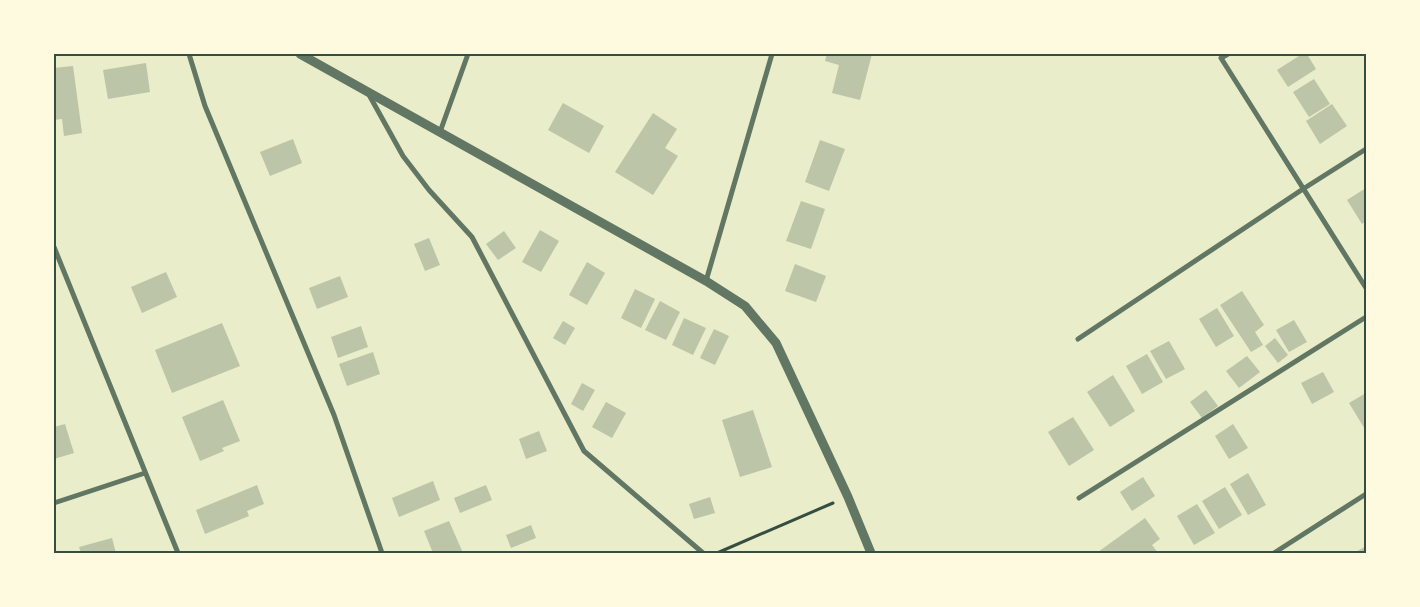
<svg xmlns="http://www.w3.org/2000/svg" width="1420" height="607" viewBox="0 0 1420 607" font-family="Karla,sans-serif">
  <rect width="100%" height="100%" fill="#e9edc9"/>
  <!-- building -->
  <g fill="#bcc5a7">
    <polygon points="827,54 872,54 860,100 832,93 839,65 825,61"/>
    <polygon points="1302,54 1307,54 1316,69 1288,87 1277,70"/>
    <polygon points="146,63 150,92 108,99 103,70"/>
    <polygon points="73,66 82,133 64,136 62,119 54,120 54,68"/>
    <polygon points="1314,79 1330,104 1309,117 1293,92"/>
    <polygon points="563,103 604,126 589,153 548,130"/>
    <polygon points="1332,104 1347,126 1320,144 1306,121"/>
    <polygon points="653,113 677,129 665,148 678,156 653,195 615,172"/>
    <polygon points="293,139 302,163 270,176 260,152"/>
    <polygon points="820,140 845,149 829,191 805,182"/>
    <polygon points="1366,188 1366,221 1362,224 1347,200"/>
    <polygon points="801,201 825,209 811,249 786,241"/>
    <polygon points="540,230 559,241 541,272 522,262"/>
    <polygon points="504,231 516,248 498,260 486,244"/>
    <polygon points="429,238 440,265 425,271 414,244"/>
    <polygon points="587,262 605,273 587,305 569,295"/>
    <polygon points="795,264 826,276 816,302 785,291"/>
    <polygon points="166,272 177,297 142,313 131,287"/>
    <polygon points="340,276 348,297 317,309 309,288"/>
    <polygon points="635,289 655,299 641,328 621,318"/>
    <polygon points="1242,291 1264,325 1255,332 1263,345 1251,352 1220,305"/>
    <polygon points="660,301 680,312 666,340 645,330"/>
    <polygon points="1217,308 1234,336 1216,347 1199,319"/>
    <polygon points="684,318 706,328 693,355 672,345"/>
    <polygon points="1294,320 1307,342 1289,352 1276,330"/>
    <polygon points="563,321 575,328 565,345 553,338"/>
    <polygon points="222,323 240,366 172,393 155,350"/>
    <polygon points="361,326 368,347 338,358 331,337"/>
    <polygon points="714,329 729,336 715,365 700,358"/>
    <polygon points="1275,338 1288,355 1278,363 1265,346"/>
    <polygon points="1169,341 1185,369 1166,379 1150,351"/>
    <polygon points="373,352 380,374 347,386 339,364"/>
    <polygon points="1147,354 1163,382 1142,394 1126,366"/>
    <polygon points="1247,356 1260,372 1239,388 1226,371"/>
    <polygon points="1323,372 1334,392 1312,404 1301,383"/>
    <polygon points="1113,375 1135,411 1110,427 1087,392"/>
    <polygon points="582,383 595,390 583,411 571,404"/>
    <polygon points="1206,390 1218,406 1202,418 1190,402"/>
    <polygon points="1366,393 1366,431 1349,403"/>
    <polygon points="223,400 240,441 222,448 224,451 200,461 182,417"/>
    <polygon points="606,402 626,413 612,438 592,427"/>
    <polygon points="753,410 772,467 740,477 722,420"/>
    <polygon points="1073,417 1094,450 1069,466 1048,432"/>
    <polygon points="65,424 74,453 54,459 54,427"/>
    <polygon points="1233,424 1248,448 1229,459 1215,436"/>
    <polygon points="539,431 547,451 526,459 519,439"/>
    <polygon points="1248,473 1266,505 1248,515 1230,484"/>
    <polygon points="1143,477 1155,496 1132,511 1120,492"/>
    <polygon points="433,481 440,500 399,517 392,498"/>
    <polygon points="257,485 264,504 247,511 249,516 205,534 196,510"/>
    <polygon points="486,485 492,500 460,513 454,498"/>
    <polygon points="1225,487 1242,515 1219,529 1202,501"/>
    <polygon points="710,497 715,513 694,519 689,504"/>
    <polygon points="1197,504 1215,533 1194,545 1177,516"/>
    <polygon points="1145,518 1160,539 1152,545 1158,553 1099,553 1098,552"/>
    <polygon points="449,521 463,553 433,553 424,531"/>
    <polygon points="531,525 536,538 511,548 506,535"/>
    <polygon points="112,538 116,553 81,553 79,547"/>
    <polygon points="1366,546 1366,553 1354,553"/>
  </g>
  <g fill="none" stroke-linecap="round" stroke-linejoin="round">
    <!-- path -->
    <polyline stroke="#344e41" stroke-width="3" points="717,553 833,503"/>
    <!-- minor -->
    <g stroke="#617663" stroke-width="5">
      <polyline points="189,54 205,106 334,415 382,553"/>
      <polyline points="1228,54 1221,58 1366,288"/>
      <polyline points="368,93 403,156 429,190 472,237 584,451 703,553"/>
      <polyline points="440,132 468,54"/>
      <polyline points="54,247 178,553"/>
      <polyline points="706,281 772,54"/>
      <polyline points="1078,339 1303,189 1366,149"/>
      <polyline points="1079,498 1366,317"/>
      <polyline points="54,503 145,473"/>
      <polyline points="1274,553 1366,494"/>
    </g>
    <!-- tertiary -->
    <polyline stroke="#617663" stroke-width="9" points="300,54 706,281 745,306 776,343 848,497 871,553"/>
  </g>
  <!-- border -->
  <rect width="1420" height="607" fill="none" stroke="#fefae0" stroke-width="110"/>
  <rect x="55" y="55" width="1310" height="497" fill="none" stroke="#344e41" stroke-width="2"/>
</svg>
